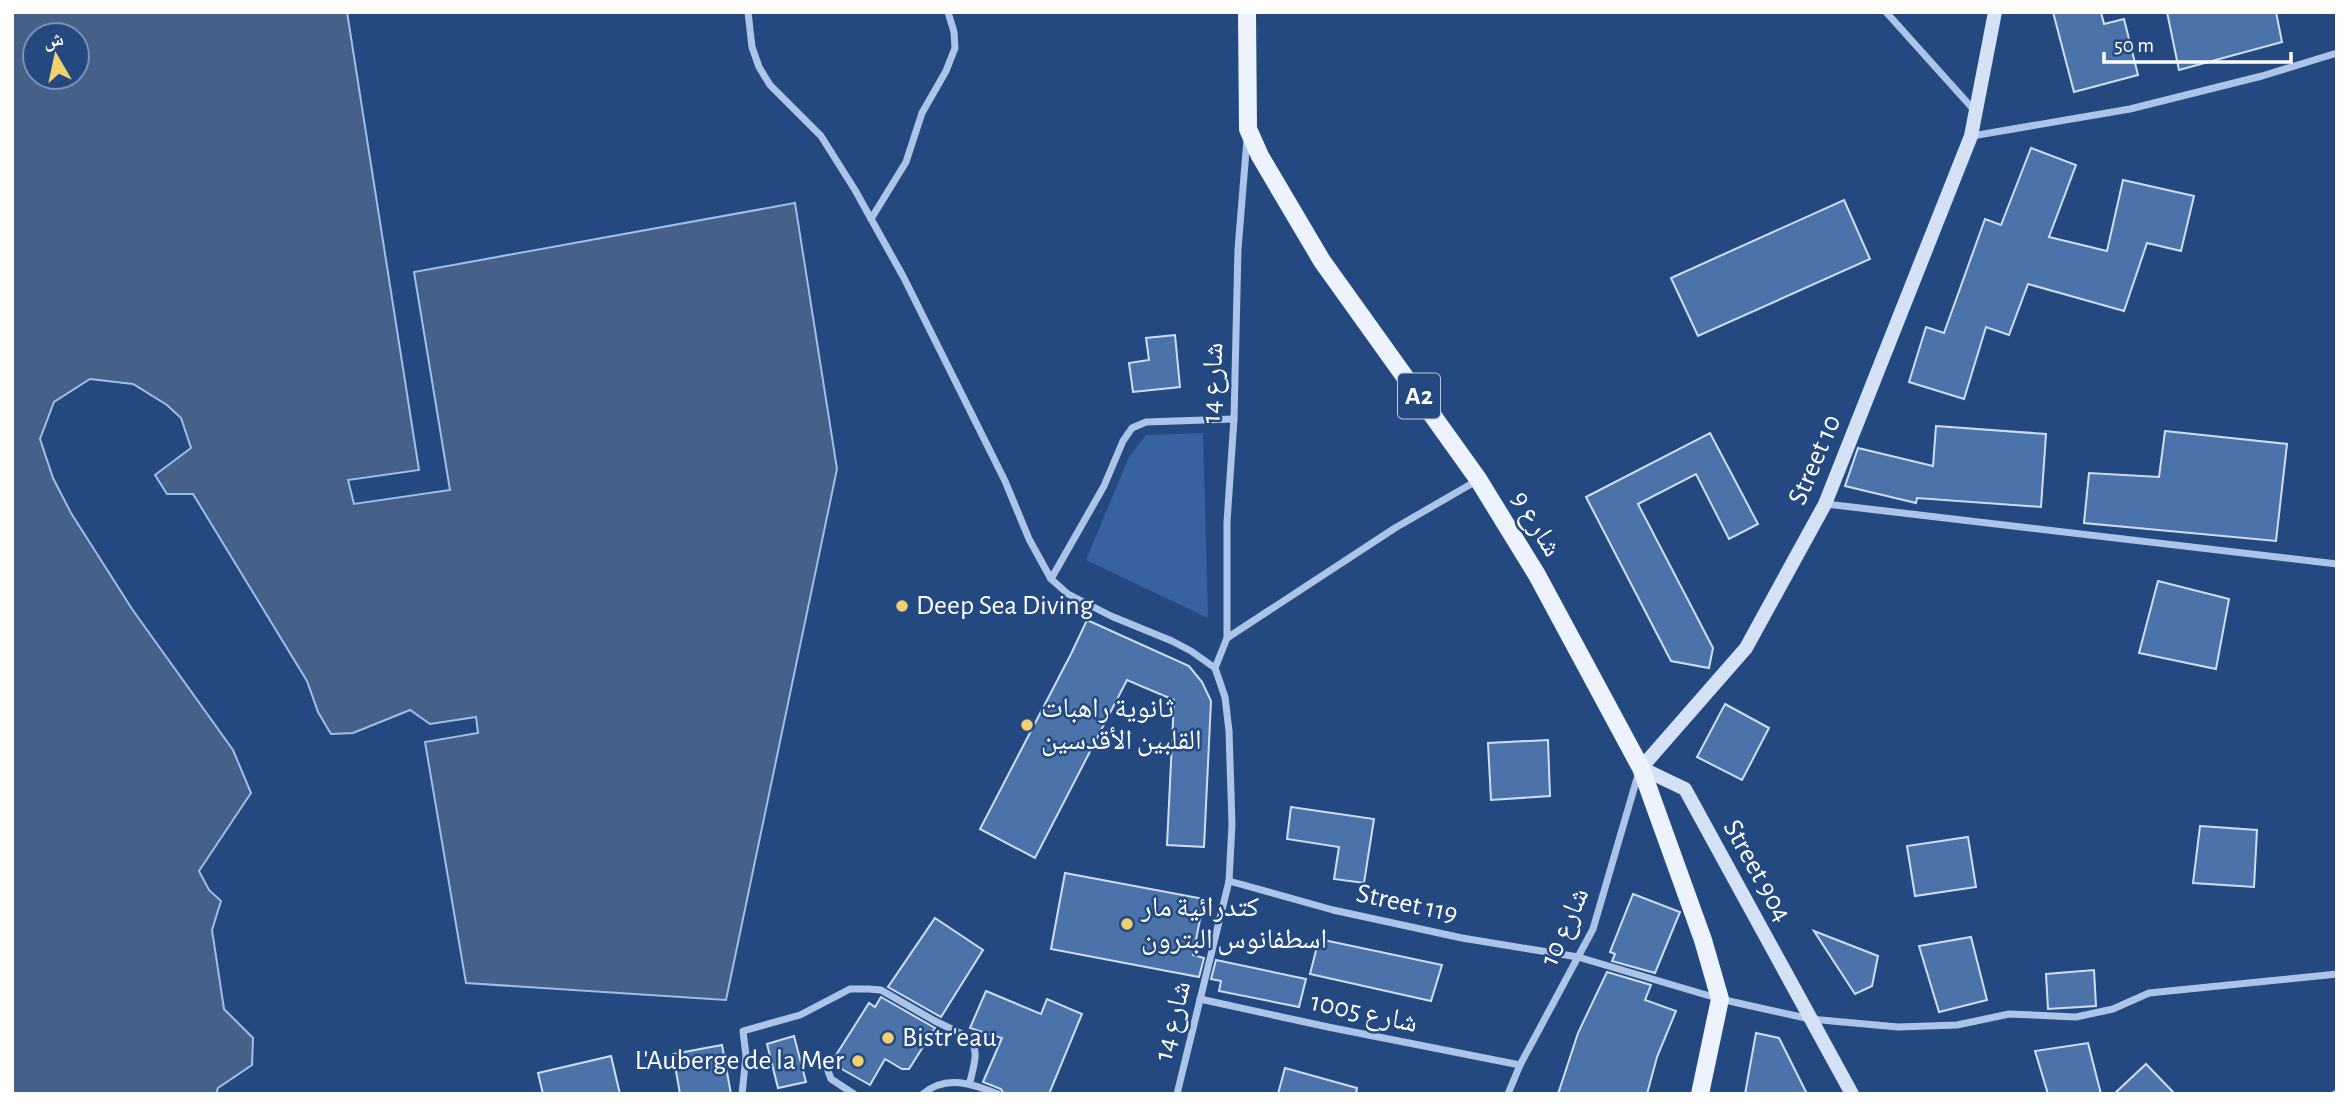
<svg xmlns="http://www.w3.org/2000/svg" width="2349" height="1106" viewBox="0 0 2349 1106" font-family="'Alegreya Sans','Noto Naskh Arabic',sans-serif">
  <rect width="100%" height="100%" fill="#244981"/>
  <!-- green -->
  <polygon fill="#38629f" points="1203,433 1208,618 1086,560 1129,457 1146,435"/>
  <!-- water -->
  <path fill="#456089" stroke="#9fbee8" stroke-width="2" fill-rule="evenodd" d="M 12,12 L 347,12 L 419,470 L 348,480 L 354,504 L 450,490 L 414,272 L 795,203 L 837,469 L 726,1000 L 466,983 L 425,742 L 478,733 L 476,717 L 430,724 L 410,710 L 353,733 L 331,734 L 318,712 L 307,681 L 193,494 L 167,494 L 155,475 L 191,448 L 181,418 L 167,405 L 133,384 L 90,379 L 54,402 L 40,439 L 53,478 L 71,513 L 132,609 L 233,750 L 251,793 L 199,871 L 209,890 L 221,901 L 212,930 L 224,1009 L 253,1038 L 252,1065 L 218,1088 L 216,1094 L 12,1094 ZM 35,35 L 77,35 L 77,77 L 35,77 Z"/>
  <!-- building -->
  <g fill="#4c72aa" stroke="#cfdff6" stroke-width="2">
    <polygon points="2053,12 2101,12 2104,24 2124,19 2138,75 2074,92"/>
    <polygon points="2167,12 2276,12 2282,42 2179,70"/>
    <polygon points="2031,148 2076,165 2049,237 2107,251 2123,180 2194,196 2181,251 2147,243 2124,311 2028,284 2009,335 1986,327 1964,399 1909,382 1926,327 1944,333 1985,219 2001,225"/>
    <polygon points="1844,200 1870,259 1698,336 1671,278"/>
    <polygon points="1175,335 1180,387 1133,392 1129,363 1149,360 1146,338"/>
    <polygon points="1936,426 2046,434 2041,507 1917,498 1916,503 1845,486 1858,448 1933,466"/>
    <polygon points="2165,431 2287,444 2276,541 2084,523 2089,473 2159,477"/>
    <polygon points="1710,433 1758,524 1729,539 1696,474 1638,504 1713,648 1709,668 1671,661 1586,497"/>
    <polygon points="2158,581 2229,599 2216,669 2139,653"/>
    <polygon points="1087,620 1189,666 1202,682 1211,701 1204,847 1167,845 1174,700 1127,680 1035,858 980,829 1071,654"/>
    <polygon points="1725,704 1769,728 1742,780 1697,757"/>
    <polygon points="1548,740 1550,796 1491,800 1488,743"/>
    <polygon points="1291,807 1374,819 1364,883 1334,879 1339,847 1287,839"/>
    <polygon points="2200,826 2257,830 2254,887 2193,883"/>
    <polygon points="1968,837 1976,887 1915,896 1907,846"/>
    <polygon points="1065,873 1204,899 1193,955 1204,958 1199,977 1051,949"/>
    <polygon points="1633,894 1680,912 1655,973 1612,961 1615,954 1610,952"/>
    <polygon points="935,918 983,950 941,1017 888,987"/>
    <polygon points="1814,931 1878,956 1872,986 1855,994"/>
    <polygon points="1971,937 1987,1000 1939,1012 1919,946"/>
    <polygon points="1319,939 1442,965 1431,1001 1310,974"/>
    <polygon points="1216,960 1306,979 1299,1007 1219,991 1221,981 1211,979"/>
    <polygon points="2094,970 2096,1006 2048,1009 2046,974"/>
    <polygon points="1607,972 1651,985 1645,1000 1676,1011 1657,1057 1647,1094 1558,1094 1578,1033"/>
    <polygon points="986,991 1041,1014 1047,999 1082,1014 1049,1094 1004,1094 1001,1089 983,1082 1002,1038 970,1028"/>
    <polygon points="881,997 935,1028 909,1069 902,1069 885,1059 870,1085 831,1063 869,1003 875,1007"/>
    <polygon points="1756,1033 1779,1038 1807,1094 1745,1094"/>
    <polygon points="794,1036 806,1082 778,1088 767,1044"/>
    <polygon points="2088,1043 2101,1094 2048,1094 2035,1051"/>
    <polygon points="722,1045 731,1094 680,1094 673,1054"/>
    <polygon points="611,1056 620,1094 543,1094 538,1073"/>
    <polygon points="2146,1064 2175,1094 2114,1094"/>
    <polygon points="1285,1068 1357,1088 1356,1094 1278,1094"/>
  </g>
  <g fill="none" stroke-linecap="round" stroke-linejoin="round">
    <!-- street -->
    <g stroke="#abc4e7" stroke-width="7">
      <polyline points="748,12 752,47 759,67 770,85 821,136 855,190 904,278 1005,481 1029,539 1051,579 1068,594 1111,616 1172,641 1191,651 1215,668"/>
      <polyline points="1886,12 1974,110"/>
      <polyline points="1972,136 2130,109 2262,76 2337,53"/>
      <polyline points="871,219 906,162 922,113 946,71 955,48 954,32 948,12"/>
      <polyline points="1826,504 2337,564"/>
      <polyline points="1051,579 1104,486 1123,441 1132,428 1146,422 1234,419"/>
      <polyline points="1227,638 1227,522 1234,419 1238,249 1247,139"/>
      <polyline points="1215,668 1227,638 1395,528 1478,480"/>
      <polyline points="1229,881 1333,910 1462,938 1578,957 1720,999 1810,1019 1898,1027 1957,1025 2009,1014 2076,1017 2113,1009 2149,993 2337,974"/>
      <polyline points="1200,999 1328,1027 1520,1065"/>
      <polyline points="827,1068 831,1079 854,1094"/>
      <path d="M 742,1094 L 746,1056 L 743,1031 L 800,1015 L 850,989 L 869,989 L 881,990 L 935,1021 L 968,1037 C 981,1050 973,1067 970,1082"/>
      <path d="M 923,1094 C 946,1074 973,1084 998,1094"/>
      <polyline points="1177,1094 1229,881 1232,824 1229,731 1225,697 1215,668"/>
      <polyline points="1508,1094 1520,1065 1593,929 1638,775"/>
      <polyline points="2335,1094 2337,1093"/>
    </g>
    <!-- secondary -->
    <polyline stroke="#d5e2f6" stroke-width="14" points="1852,1094 1685,789 1641,768 1746,648 1825,504 1971,136 1995,12"/>
    <!-- primary -->
    <polyline stroke="#edf3fd" stroke-width="18" points="1247,12 1248,129 1260,156 1322,261 1478,479 1537,575 1641,768 1703,940 1720,999 1700,1094"/>
  </g>
  <!-- markers -->
  <g fill="#f1d16f" stroke="#244981" stroke-width="2.5">
    <circle cx="902" cy="606" r="7"/>
    <circle cx="1027" cy="725" r="7"/>
    <circle cx="1127" cy="924" r="7"/>
    <circle cx="888" cy="1038" r="7"/>
    <circle cx="858" cy="1061" r="7"/>
  </g>
  <g text-anchor="middle" dominant-baseline="central" stroke-width="5" stroke-linejoin="round" paint-order="stroke">
    <!-- shield labels -->
    <rect fill="#244981" stroke="#bdc8d9" stroke-width="2" x="1398" y="373.5" width="42" height="45" rx="5"/>
    <g font-size="26" font-weight="bold" fill="#fff">
      <text x="1419" y="396">A2</text>
    </g>
    <!-- street labels -->
    <g font-size="28" fill="#fff" stroke="#244981">
      <text transform="translate(1213 383) rotate(-88)">شارع 14</text>
      <text transform="translate(1815 460) rotate(-67)">Street 10</text>
      <text transform="translate(1536 524) rotate(59)">شارع 9</text>
      <text transform="translate(1757 871) rotate(61)">Street 904</text>
      <text transform="translate(1407 904) rotate(12)">Street 119</text>
      <text transform="translate(1565 927) rotate(-66)">شارع 10</text>
      <text transform="translate(1364 1013) rotate(12)">شارع 1005</text>
      <text transform="translate(1173 1021) rotate(-76)">شارع 14</text>
    </g>
    <!-- poi labels -->
    <g font-size="28" fill="#fff" stroke="#244981" text-anchor="start">
      <text x="916" y="606">Deep Sea Diving</text>
      <text x="1041" y="709">ثانوية راهبات<tspan x="1041" dy="32">القلبين الأقدسين</tspan></text>
      <text x="1141" y="908">كتدرائية مار<tspan x="1141" dy="32">اسطفانوس البترون</tspan></text>
      <text x="902" y="1038">Bistr'eau</text>
      <text x="844" y="1061" text-anchor="end">L'Auberge de la Mer</text>
    </g>
  </g>
  <!-- border -->
  <rect width="2349" height="1106" fill="none" stroke="#ffffff" stroke-width="28"/>
  <!-- north arrow -->
  <g transform="translate(56 56) rotate(351)"><circle r="33" fill="#244981" stroke="#7c92b3" stroke-width="2"/>
  <path d="M0-5L12 26L0 18L-12 26Z" fill="#f1d16f"/>
  <text y="-10" font-size="19" font-weight="bold" text-anchor="middle" fill="#ffffff">ش</text>
  </g>
  <!-- scale -->
  <path d="M2104 52v10h187v-10" fill="none" stroke="#ffffff" stroke-width="3.5"/>
  <text x="2114" y="52" font-size="21" fill="#ffffff" stroke="#244981" stroke-width="5" paint-order="stroke">50 m</text>
</svg>
